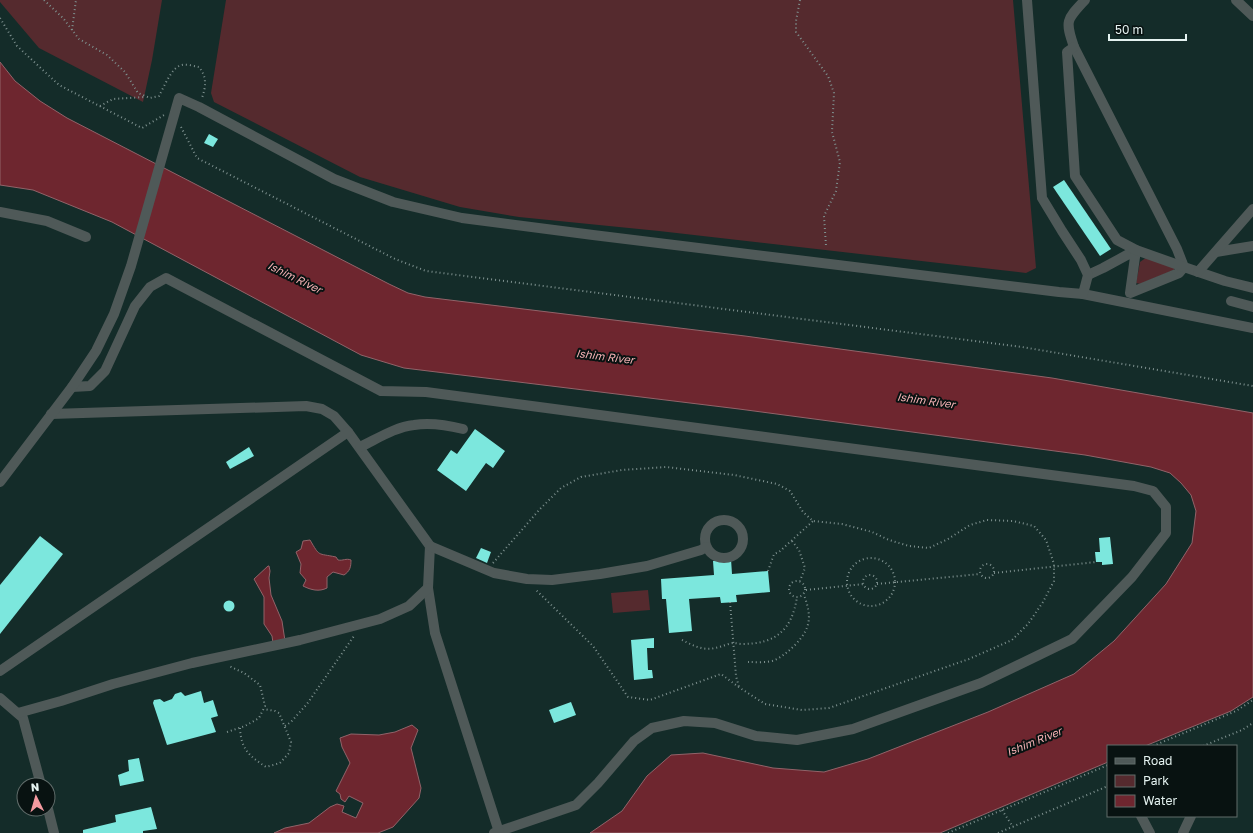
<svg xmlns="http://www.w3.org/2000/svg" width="1253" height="833" viewBox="0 0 1253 833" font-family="'Golos Text',sans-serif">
  <rect width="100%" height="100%" fill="#142c29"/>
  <!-- green -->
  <g fill="#552a2e">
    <polygon points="0,0 162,0 152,60 143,102 39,48 0,2"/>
    <polygon points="226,0 1013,0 1036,268 1026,273 659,231 519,217 460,207 360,177 214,102 211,93"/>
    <polygon points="1147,257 1174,268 1174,270 1140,284 1136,283 1140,262"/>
    <polygon points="648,590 650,610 613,613 611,593"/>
  </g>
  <!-- water -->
  <g fill="#6e262f" stroke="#916369">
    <polygon points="0,62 15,81 40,101 67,118 389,284 408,293 425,297 745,336 1052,378 1253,413 1253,697 1231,711 1145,746 1108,746 1108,762 940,833 590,833 622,811 647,776 671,755 703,753 773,768 824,772 868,759 988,712 1074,674 1114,641 1166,584 1192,543 1196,511 1191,495 1181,483 1170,473 1151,467 1085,455 739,409 404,368 361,355 112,222 33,190 0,185"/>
    <path d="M 310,540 C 320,557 317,553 336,557 L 338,560 C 343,561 346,558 351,560 C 351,567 350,571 344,575 L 333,572 L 327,577 L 327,588 C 319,592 311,590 303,586 L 306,580 L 300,573 L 301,564 L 296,552 L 301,549 L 303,541 Z"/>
    <polygon points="268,566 269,566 270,571 269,578 271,595 282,621 285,641 273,643 272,636 264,624 264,597 254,579"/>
    <polygon points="412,725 418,730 411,748 421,788 419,798 393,827 378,833 274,833 285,828 309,823 330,807 337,804 344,806 342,812 356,818 363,803 349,796 345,802 341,799 340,794 336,791 350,763 342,747 340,738 351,734 379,735 395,732"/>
  </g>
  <!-- building -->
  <g fill="#7ce7dd">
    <polygon points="209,134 218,139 213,147 204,143"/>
    <polygon points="1064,180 1111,249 1100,256 1053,187"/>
    <polygon points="475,429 505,451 493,468 486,463 466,491 437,470 451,450 457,454"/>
    <polygon points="249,447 254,456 230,469 226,462"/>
    <polygon points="40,536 63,554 0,634 0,585"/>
    <polygon points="1110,537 1113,564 1102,565 1102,562 1096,562 1095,552 1100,552 1099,538"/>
    <polygon points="481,548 491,552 487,563 476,558"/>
    <polygon points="731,559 732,574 768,571 770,592 736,595 737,602 721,603 720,597 689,599 692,631 669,633 666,599 662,599 661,579 714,575 713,561"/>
    <circle cx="229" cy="606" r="5.5"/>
    <polygon points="654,638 654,648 647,648 648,670 652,670 653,678 634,680 631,640"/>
    <polygon points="201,691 204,703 213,700 218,716 211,718 216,732 167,745 153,703 154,700 160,699 164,702 172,699 175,694 181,692 185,696"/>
    <polygon points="571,702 576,715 554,723 549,710"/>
    <polygon points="139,758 144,781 120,786 118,775 129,771 128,760"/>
    <polygon points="151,807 157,829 143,831 143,833 83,833 83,830 116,822 115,815"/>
  </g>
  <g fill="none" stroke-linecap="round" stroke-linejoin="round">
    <!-- path -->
    <g stroke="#7e918f" stroke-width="2" stroke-dasharray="1 3" stroke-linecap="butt">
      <path d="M 44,0 L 63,18 L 79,39 L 107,55 L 125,72 L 138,93 L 150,98 L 159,96 C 164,87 170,71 179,66 C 185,63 193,66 199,67 C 207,77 206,86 202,98"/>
      <polyline points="800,0 796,21 796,32 828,76 834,93 832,132 840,162 836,191 824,216 826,246"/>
      <polyline points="0,18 17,46 59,85 142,128 164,115"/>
      <polyline points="72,30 76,0"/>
      <polyline points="100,106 113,99 145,97"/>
      <polyline points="181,127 197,158 395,259 426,271 1022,347 1253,386"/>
      <polyline points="792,541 799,550 805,568 800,581"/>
      <circle cx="871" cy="582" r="24"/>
      <polyline points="493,563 540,509 561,488 581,477 622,470 666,467 734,475 777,484 790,491 803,512 813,521 842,524 872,532 889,540 909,546 929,548 948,539 970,525 987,520 1013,521 1034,526 1046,540 1054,564 1054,581 1043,602 1028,624 1012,640 969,659 829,708 802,710 765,704 740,688 721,674 650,700 628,697 593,646 535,589"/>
      <circle cx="987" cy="571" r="7"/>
      <polyline points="768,571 774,554 779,552 813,521"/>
      <polyline points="994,573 1096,562"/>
      <circle cx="870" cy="582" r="7"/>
      <circle cx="797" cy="589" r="8"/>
      <polyline points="877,584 980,574"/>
      <polyline points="806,590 864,584"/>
      <polyline points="730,602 736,676 739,687"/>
      <path d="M 682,640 C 692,645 703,651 715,648 C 721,647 727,644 733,643 C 736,643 739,644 742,644 C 776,644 792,630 797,597"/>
      <path d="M 748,662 C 756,662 767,663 775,660 C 783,656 789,651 795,645 C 811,628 812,617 804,595"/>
      <polyline points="285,726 291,722 307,704 354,636"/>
      <path d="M 240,728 C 241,749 249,756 266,767 L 280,763 L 289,753 L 291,742 L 279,713 L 275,711 L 264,709"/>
      <polyline points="227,732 245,726 259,718 265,706 260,685 244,673 229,666"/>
      <polyline points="1153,746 1236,711 1253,700"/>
      <polyline points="1203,746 1242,730 1253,723"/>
      <polyline points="1002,810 1013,827"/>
      <polyline points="948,833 1108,765"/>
      <polyline points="998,833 1108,786"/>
    </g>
    <!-- minor -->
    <g stroke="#4f5958" stroke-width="10">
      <path d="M 1085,0 C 1066,20 1065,21 1074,47 L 1177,249 L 1184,267 L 1179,273 L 1130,293 L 1136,250 L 1103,268 L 1088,275"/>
      <polyline points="1236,0 1253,16"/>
      <polyline points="1074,47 1067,52 1075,176 1117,240 1136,250 1184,267 1225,281 1253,288"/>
      <polyline points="0,212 47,221 86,237"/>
      <polyline points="1216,252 1253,246"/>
      <polyline points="1198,272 1253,209"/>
      <polyline points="1083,294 1253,328"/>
      <polyline points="1231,301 1253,307"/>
      <polyline points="72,387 90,386 105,371 135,306 150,287 166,278 381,391 426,392 1134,486 1153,491 1166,507 1166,533 1132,577 1072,639 981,683 853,729 797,740 756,736 715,723 684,721 652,728 634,741 598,783 576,805 494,833"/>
      <polyline points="51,414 306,406 322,409 334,416 348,432 430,546 428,588 435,633 499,832"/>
      <path d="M 360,447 C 377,439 395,427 414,425 C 431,422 447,425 463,429"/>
      <polyline points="0,482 72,387 96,351 114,314 131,266 179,98 199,107 334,179 393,202 462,218 593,235 1059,292 1083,294 1088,275 1081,260 1062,231 1042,198 1027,0"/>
      <circle cx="724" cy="539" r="19"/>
      <polyline points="430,546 494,573 527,579 552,580 600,574 647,566 701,550 706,547"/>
      <polyline points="0,671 348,432"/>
      <polyline points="0,698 23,718 41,785"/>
      <polyline points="18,713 61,701 113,684 192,663 300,640 380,619 409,606 428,588"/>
      <polyline points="48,809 54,833"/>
      <polyline points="1141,816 1150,833"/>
      <polyline points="1183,833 1191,816"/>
    </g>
  </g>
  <g text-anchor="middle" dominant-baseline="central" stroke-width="4" stroke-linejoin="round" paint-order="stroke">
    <!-- water labels -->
    <g font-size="11" font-style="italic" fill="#f4b1b4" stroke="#081211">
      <text transform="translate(295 277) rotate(26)">Ishim River</text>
      <text transform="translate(605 356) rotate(7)">Ishim River</text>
      <text transform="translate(926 400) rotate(8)">Ishim River</text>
      <text transform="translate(1034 741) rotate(-22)">Ishim River</text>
    </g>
  </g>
  <!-- legend -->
  <rect x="1107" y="745" width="130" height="72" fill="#081211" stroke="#606c6a"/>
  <rect x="1115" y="758" width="20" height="6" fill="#4f5958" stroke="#606c6a"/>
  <text x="1143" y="765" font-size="12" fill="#e4f2f0">Road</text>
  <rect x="1115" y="775" width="20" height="12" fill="#552a2e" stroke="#606c6a"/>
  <text x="1143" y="785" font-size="12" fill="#e4f2f0">Park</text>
  <rect x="1115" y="795" width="20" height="12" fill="#6e262f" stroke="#606c6a"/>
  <text x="1143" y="805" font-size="12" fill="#e4f2f0">Water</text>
  <!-- north arrow -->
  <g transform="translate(36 797) rotate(355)"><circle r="19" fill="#081211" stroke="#606c6a"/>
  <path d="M0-3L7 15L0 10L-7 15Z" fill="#f49aa0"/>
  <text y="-6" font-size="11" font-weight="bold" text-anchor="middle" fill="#e4f2f0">N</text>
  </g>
  <!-- scale -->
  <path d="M1109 34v6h77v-6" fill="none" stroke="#e4f2f0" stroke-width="2"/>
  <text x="1115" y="34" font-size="12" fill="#e4f2f0" stroke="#081211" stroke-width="3" paint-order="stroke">50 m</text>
</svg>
